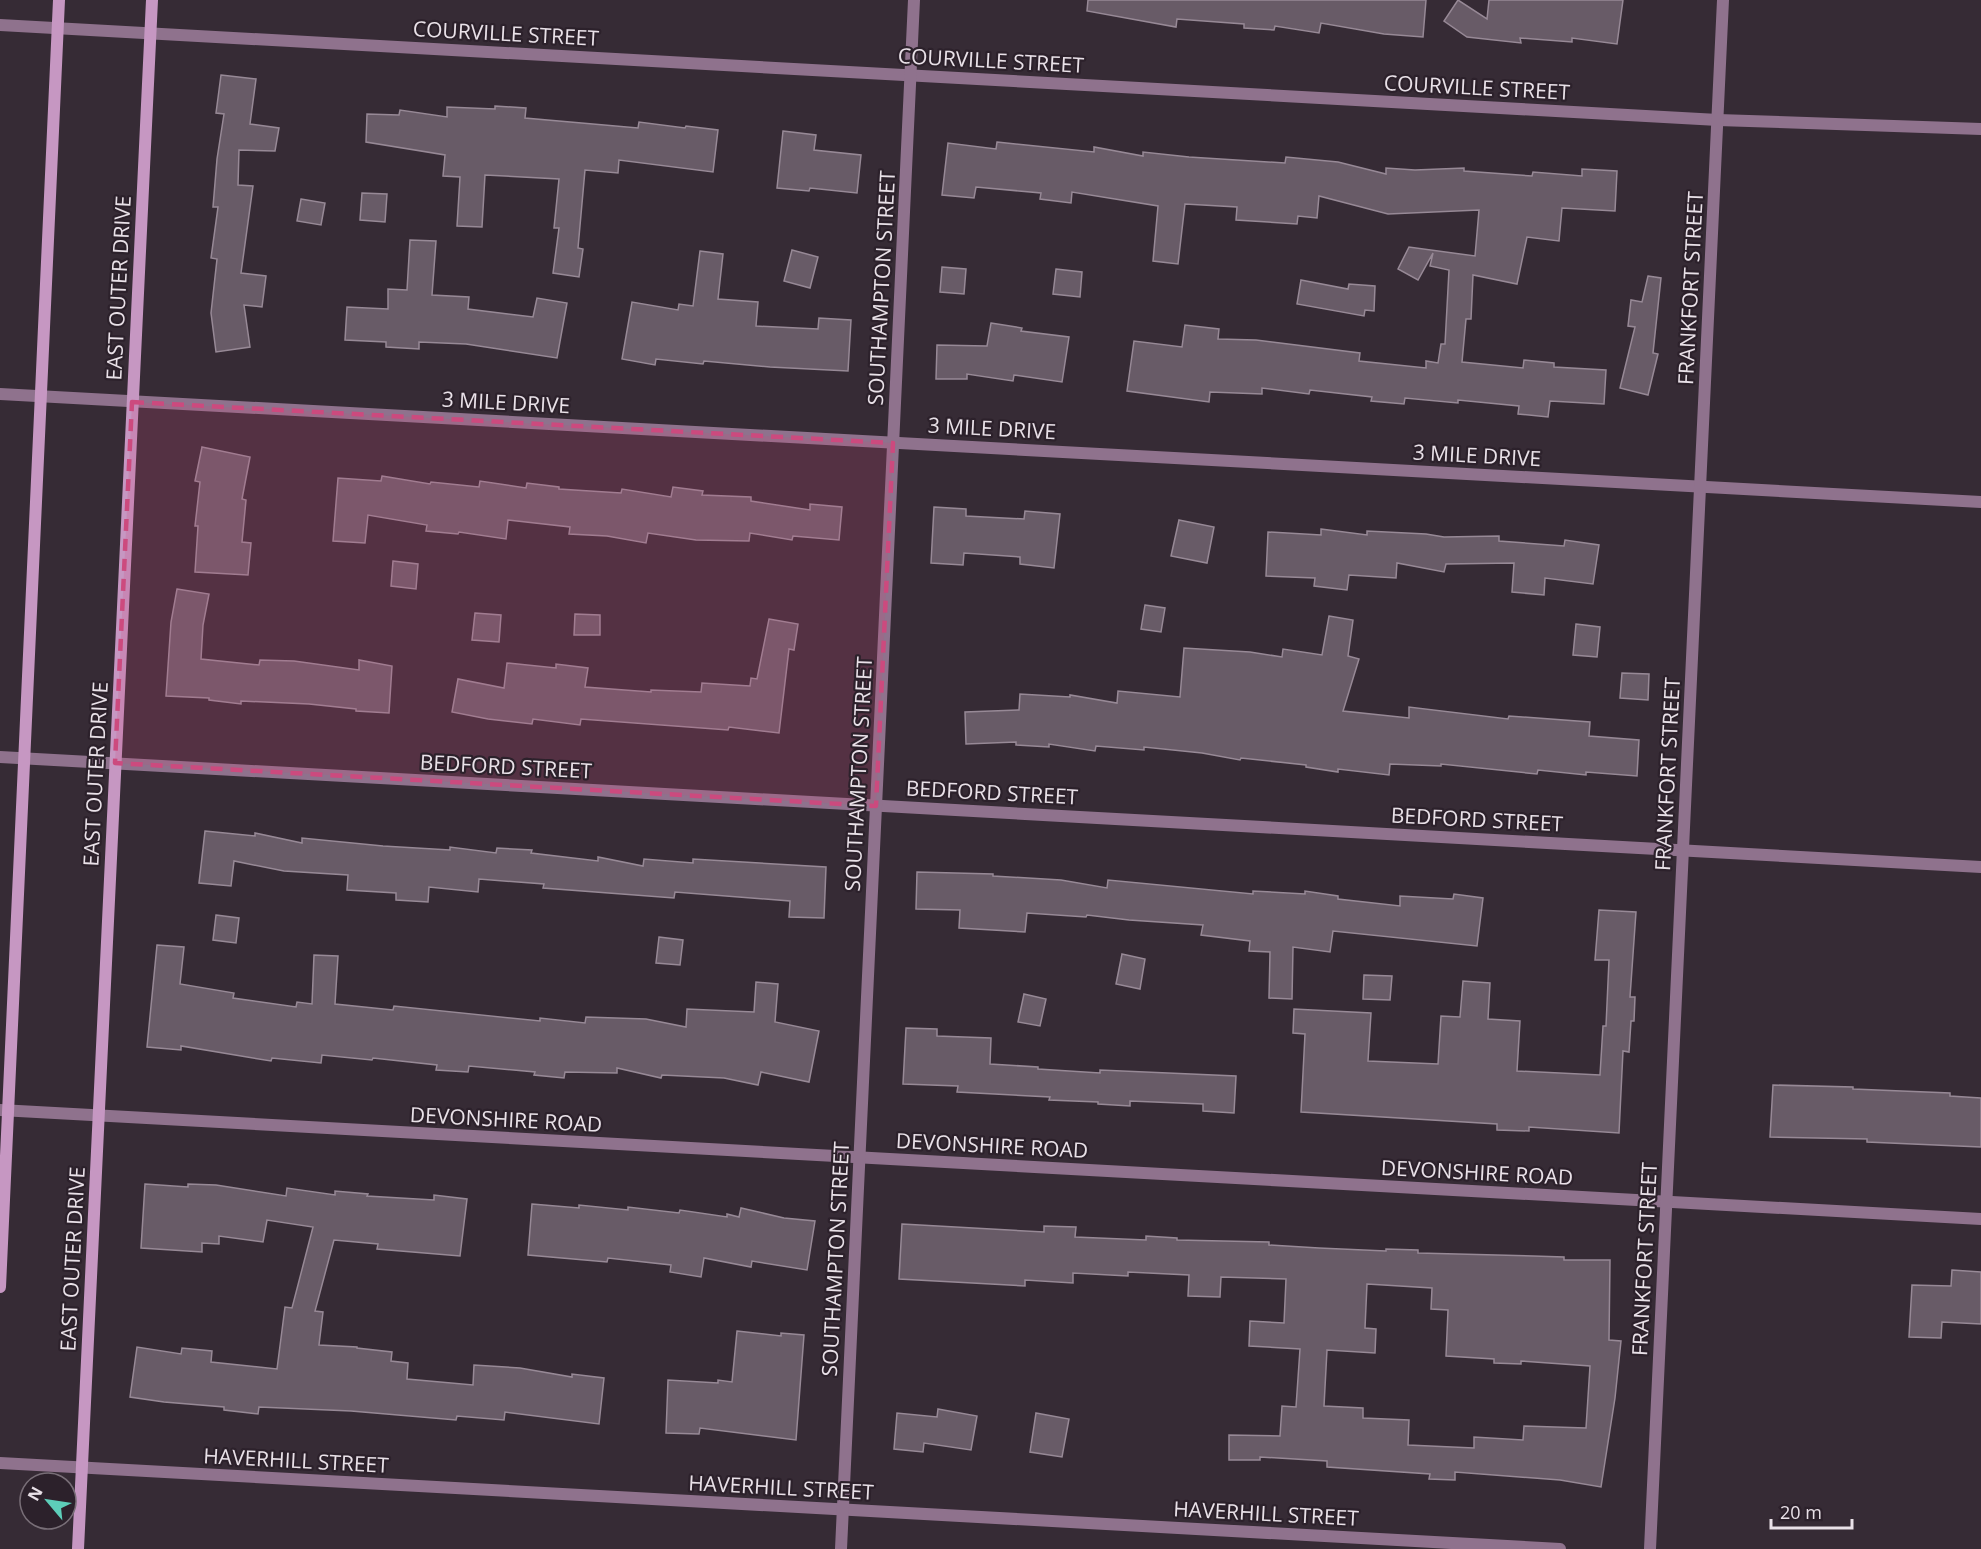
<svg xmlns="http://www.w3.org/2000/svg" width="1981" height="1549" viewBox="0 0 1981 1549" font-family="'Open Sans',sans-serif">
  <rect width="100%" height="100%" fill="#362b35"/>
  <!-- building -->
  <g fill="#685b67" stroke="#978996" stroke-width="1.5" fill-rule="evenodd">
    <polygon points="1088,0 1426,0 1423,37 1384,34 1321,23 1319,33 1275,26 1274,30 1244,28 1244,24 1177,19 1176,27 1087,11"/>
    <polygon points="1458,0 1487,19 1489,0 1623,0 1617,44 1572,38 1572,42 1520,38 1521,43 1467,37 1444,21"/>
    <polygon points="221,75 256,79 250,124 279,128 275,151 239,150 238,185 253,186 241,273 266,276 262,307 244,305 250,347 216,352 211,313 217,259 211,258 218,207 213,207 217,159 224,114 216,113"/>
    <polygon points="495,106 526,108 525,118 638,128 639,122 685,128 686,126 718,130 713,172 619,160 618,173 585,170 578,248 583,249 579,277 553,273 559,228 554,228 559,179 485,175 482,227 457,226 460,177 443,176 445,155 366,142 367,114 399,115 400,110 447,117 447,107 495,109"/>
    <polygon points="783,131 816,135 814,150 861,155 857,193 810,188 809,191 777,188"/>
    <polygon points="997,142 1094,152 1094,147 1143,156 1143,152 1189,157 1285,163 1286,157 1338,162 1386,174 1386,168 1415,170 1464,168 1464,171 1532,176 1533,172 1582,176 1582,169 1617,171 1615,211 1562,208 1559,241 1527,237 1517,284 1473,275 1471,319 1466,319 1462,362 1523,368 1524,360 1554,363 1554,367 1606,370 1604,404 1550,401 1548,417 1518,414 1519,406 1458,400 1458,403 1405,398 1404,404 1371,401 1372,397 1310,390 1309,394 1262,388 1262,394 1210,392 1209,402 1127,391 1134,341 1182,347 1185,325 1219,329 1218,339 1256,340 1360,353 1359,361 1426,368 1426,361 1438,363 1441,344 1445,344 1449,270 1430,266 1433,253 1418,280 1398,269 1409,247 1475,256 1479,210 1388,214 1319,196 1317,218 1298,216 1297,224 1236,220 1237,207 1185,204 1178,264 1153,261 1158,206 1072,192 1071,203 1040,199 1041,193 976,187 974,198 942,195 948,143 996,149"/>
    <polygon points="362,193 387,194 385,222 360,220"/>
    <polygon points="301,199 325,203 321,225 297,221"/>
    <polygon points="410,240 436,241 432,295 469,297 468,309 533,317 537,298 567,303 557,358 466,344 419,342 419,349 386,347 386,342 345,340 347,307 388,309 388,289 407,290"/>
    <polygon points="792,250 818,257 810,288 784,281"/>
    <polygon points="700,251 723,254 718,299 758,302 756,326 818,329 819,318 851,320 848,371 770,367 704,361 703,364 656,359 655,365 622,359 632,302 678,310 679,304 693,306"/>
    <polygon points="942,267 966,269 964,294 940,292"/>
    <polygon points="1056,269 1082,272 1080,297 1053,294"/>
    <polygon points="1648,276 1661,278 1653,353 1658,354 1648,395 1620,388 1635,327 1628,326 1631,300 1642,302"/>
    <polygon points="1301,280 1348,289 1349,284 1375,286 1374,311 1365,310 1364,316 1297,304"/>
    <polygon points="991,323 1022,328 1021,331 1069,337 1062,382 1014,375 1013,381 967,374 967,379 936,379 937,345 987,346"/>
    <polygon points="202,447 250,457 242,499 246,500 242,542 251,543 248,575 195,572 198,526 195,526 200,482 195,481"/>
    <polygon points="382,476 430,484 431,482 479,487 480,481 526,488 527,483 559,487 559,489 621,493 622,489 671,497 673,487 703,491 702,495 751,497 751,501 810,510 810,504 842,507 839,540 793,536 792,540 750,533 749,541 696,540 648,533 646,543 607,536 569,534 570,527 508,520 506,539 459,532 458,534 426,531 427,525 368,515 365,543 333,541 338,478 381,481"/>
    <polygon points="934,507 966,509 966,516 1024,519 1025,511 1060,514 1054,568 1020,564 1020,557 964,553 963,565 931,563"/>
    <polygon points="1179,520 1214,527 1207,563 1171,556"/>
    <polygon points="1321,529 1367,535 1367,531 1426,534 1444,537 1499,536 1499,541 1564,546 1565,540 1599,545 1593,584 1545,578 1544,595 1512,592 1514,563 1446,564 1444,572 1397,563 1396,578 1349,575 1347,590 1314,586 1315,578 1266,576 1268,532 1321,535"/>
    <polygon points="393,561 418,564 416,589 391,586"/>
    <polygon points="177,589 209,594 203,625 201,659 259,665 260,660 294,661 359,670 359,660 392,666 389,713 356,711 356,709 309,704 241,701 241,704 209,700 209,698 166,696 171,622"/>
    <polygon points="1145,605 1165,608 1161,632 1141,629"/>
    <polygon points="475,613 501,615 499,642 472,640"/>
    <polygon points="575,614 600,615 600,635 574,635"/>
    <polygon points="1329,616 1353,620 1348,656 1359,659 1343,711 1409,718 1409,707 1508,719 1509,716 1590,722 1589,736 1639,740 1637,776 1586,772 1586,775 1538,770 1537,774 1441,764 1441,766 1390,764 1389,775 1338,769 1338,772 1306,767 1306,765 1241,758 1240,760 1202,753 1144,747 1144,750 1096,746 1095,751 1049,744 1049,747 1016,745 1016,742 966,744 965,712 1019,710 1020,694 1070,697 1070,695 1117,703 1118,691 1180,697 1184,648 1250,652 1282,657 1283,649 1322,655"/>
    <polygon points="769,619 798,624 794,650 789,649 779,733 729,727 728,730 581,719 580,725 533,719 532,724 488,719 452,712 458,679 504,688 507,663 556,668 556,664 588,668 585,687 651,692 651,690 701,692 702,683 750,686 751,678 757,679"/>
    <polygon points="1576,624 1600,627 1597,657 1573,655"/>
    <polygon points="1622,673 1649,674 1648,700 1620,698"/>
    <polygon points="205,831 255,836 255,833 302,843 302,838 383,846 450,850 450,847 496,853 497,848 532,850 531,853 598,861 598,857 643,866 644,859 693,863 693,859 826,867 824,918 789,917 790,901 675,892 674,898 543,888 544,884 479,879 478,892 429,887 428,902 396,900 396,893 347,890 348,875 284,871 234,861 231,886 199,883"/>
    <polygon points="917,872 993,874 993,876 1061,880 1107,888 1108,880 1253,894 1253,891 1305,894 1305,891 1338,896 1338,899 1400,906 1400,896 1453,899 1454,894 1483,898 1477,946 1333,931 1330,952 1293,947 1292,999 1269,998 1270,952 1249,951 1250,941 1201,935 1203,925 1129,920 1087,915 1086,917 1027,913 1025,932 959,928 960,910 916,909"/>
    <polygon points="1599,910 1636,912 1630,997 1635,997 1634,1021 1631,1021 1629,1052 1623,1051 1619,1133 1529,1127 1529,1131 1497,1130 1497,1124 1301,1112 1305,1034 1293,1033 1294,1009 1371,1013 1368,1061 1438,1064 1441,1016 1460,1017 1463,981 1490,983 1488,1019 1520,1021 1517,1071 1600,1075 1603,1026 1606,1026 1609,960 1595,960"/>
    <polygon points="216,915 239,918 236,943 213,940"/>
    <polygon points="659,937 683,940 680,965 656,963"/>
    <polygon points="157,945 184,947 180,984 234,993 233,998 296,1007 297,1002 312,1004 314,955 338,956 335,1004 393,1010 394,1006 540,1021 540,1018 585,1023 586,1017 646,1019 686,1027 687,1009 754,1012 756,982 778,984 775,1022 819,1031 809,1082 761,1072 758,1085 724,1078 662,1075 661,1078 617,1068 617,1073 565,1072 564,1078 534,1075 535,1072 469,1066 468,1072 436,1070 437,1065 373,1058 372,1060 322,1055 321,1063 272,1058 271,1061 181,1046 181,1050 147,1047"/>
    <polygon points="1122,954 1145,959 1140,989 1116,984"/>
    <polygon points="1364,975 1392,976 1390,1000 1363,999"/>
    <polygon points="1024,994 1046,999 1040,1026 1018,1022"/>
    <polygon points="906,1028 937,1029 937,1036 991,1038 990,1064 1038,1067 1038,1069 1100,1073 1100,1070 1236,1076 1234,1113 1203,1111 1203,1104 1130,1101 1130,1106 1098,1104 1098,1102 1049,1100 1050,1097 957,1092 958,1086 903,1084"/>
    <polygon points="1773,1085 1853,1087 1853,1089 1950,1093 1950,1096 1981,1098 1981,1147 1867,1142 1867,1139 1770,1137"/>
    <polygon points="145,1184 188,1187 188,1184 216,1185 286,1196 287,1188 335,1195 335,1191 368,1194 367,1196 434,1200 434,1195 467,1199 460,1256 377,1249 378,1244 334,1240 315,1311 323,1312 319,1345 357,1347 357,1348 392,1352 391,1361 408,1363 407,1379 473,1385 474,1365 520,1368 572,1377 572,1374 604,1378 599,1424 505,1412 504,1420 457,1416 456,1420 351,1411 259,1407 258,1414 224,1410 224,1407 164,1402 130,1397 137,1347 181,1354 182,1348 212,1351 211,1362 277,1369 285,1307 292,1308 313,1227 267,1220 263,1242 219,1236 219,1244 202,1243 202,1252 141,1248"/>
    <polygon points="532,1204 579,1208 579,1205 628,1210 628,1207 679,1213 680,1210 727,1217 727,1214 739,1217 741,1208 784,1218 815,1221 807,1270 752,1261 751,1267 704,1258 701,1277 670,1272 671,1265 608,1258 607,1262 528,1255"/>
    <path d="M 902,1224 L 1044,1232 L 1044,1226 L 1076,1227 L 1075,1237 L 1146,1240 L 1146,1236 L 1177,1238 L 1177,1240 L 1269,1242 L 1269,1245 L 1319,1248 L 1386,1251 L 1386,1249 L 1418,1250 L 1418,1253 L 1533,1256 L 1564,1257 L 1564,1260 L 1610,1260 L 1609,1340 L 1621,1341 L 1615,1398 L 1601,1487 L 1560,1480 L 1455,1472 L 1455,1480 L 1429,1479 L 1430,1474 L 1327,1467 L 1327,1461 L 1260,1457 L 1260,1460 L 1229,1460 L 1229,1435 L 1280,1436 L 1282,1406 L 1296,1407 L 1300,1349 L 1249,1346 L 1250,1321 L 1284,1323 L 1286,1279 L 1221,1277 L 1220,1297 L 1188,1296 L 1189,1275 L 1128,1272 L 1128,1276 L 1073,1273 L 1073,1283 L 1025,1280 L 1025,1286 L 899,1279 ZM 1367,1284 L 1432,1288 L 1431,1309 L 1448,1310 L 1446,1356 L 1494,1359 L 1494,1363 L 1521,1364 L 1521,1361 L 1590,1366 L 1586,1428 L 1524,1426 L 1523,1440 L 1474,1437 L 1474,1448 L 1408,1445 L 1409,1420 L 1363,1418 L 1363,1408 L 1324,1406 L 1327,1350 L 1375,1353 L 1376,1329 L 1365,1328 Z"/>
    <polygon points="1952,1270 1981,1272 1981,1324 1942,1322 1941,1338 1909,1337 1912,1285 1951,1286"/>
    <polygon points="737,1331 781,1336 781,1333 804,1335 796,1440 700,1428 699,1434 666,1433 668,1380 718,1383 718,1380 732,1382"/>
    <polygon points="938,1409 977,1416 971,1450 924,1443 923,1452 894,1449 897,1413 937,1417"/>
    <polygon points="1036,1413 1069,1419 1062,1457 1030,1452"/>
  </g>
  <g fill="none" stroke-linecap="round" stroke-linejoin="round">
    <!-- street -->
    <g stroke="#8f728d" stroke-width="12">
      <polyline points="0,25 1718,120 1981,129"/>
      <polyline points="0,394 1981,502"/>
      <polyline points="0,757 1981,867"/>
      <polyline points="0,1110 1981,1219"/>
      <polyline points="0,1463 1560,1549"/>
      <polyline points="841,1549 914,0"/>
      <polyline points="1650,1549 1723,0"/>
    </g>
    <!-- secondary -->
    <g stroke="#c697c2" stroke-width="12">
      <polyline points="0,1287 59,0"/>
      <polyline points="78,1549 152,0"/>
    </g>
  </g>
  <!-- marked area -->
  <path fill="#cc4a7e" fill-opacity="0.2" stroke="#cc4a7e" stroke-width="4.5" stroke-dasharray="12 8" stroke-linejoin="round" d="M 132,402 L 893,443 L 876,806 L 115,763 Z"/>
  <g text-anchor="middle" dominant-baseline="central" stroke-width="4.5" stroke-linejoin="round" paint-order="stroke">
    <!-- street labels -->
    <g font-size="21" fill="#e9e1e8" stroke="#2c212b">
      <text transform="translate(506 33) rotate(3)">COURVILLE STREET</text>
      <text transform="translate(991 60) rotate(3)">COURVILLE STREET</text>
      <text transform="translate(1477 87) rotate(3)">COURVILLE STREET</text>
      <text transform="translate(118 288) rotate(-87)">EAST OUTER DRIVE</text>
      <text transform="translate(881 288) rotate(-87)">SOUTHAMPTON STREET</text>
      <text transform="translate(1690 288) rotate(-87)">FRANKFORT STREET</text>
      <text transform="translate(506 402) rotate(3)">3 MILE DRIVE</text>
      <text transform="translate(992 428) rotate(3)">3 MILE DRIVE</text>
      <text transform="translate(1477 455) rotate(3)">3 MILE DRIVE</text>
      <text transform="translate(506 766) rotate(3)">BEDFORD STREET</text>
      <text transform="translate(95 774) rotate(-87)">EAST OUTER DRIVE</text>
      <text transform="translate(858 774) rotate(-87)">SOUTHAMPTON STREET</text>
      <text transform="translate(1667 774) rotate(-87)">FRANKFORT STREET</text>
      <text transform="translate(992 792) rotate(3)">BEDFORD STREET</text>
      <text transform="translate(1477 819) rotate(3)">BEDFORD STREET</text>
      <text transform="translate(506 1119) rotate(3)">DEVONSHIRE ROAD</text>
      <text transform="translate(992 1145) rotate(3)">DEVONSHIRE ROAD</text>
      <text transform="translate(1477 1172) rotate(3)">DEVONSHIRE ROAD</text>
      <text transform="translate(72 1259) rotate(-87)">EAST OUTER DRIVE</text>
      <text transform="translate(835 1259) rotate(-87)">SOUTHAMPTON STREET</text>
      <text transform="translate(1644 1259) rotate(-87)">FRANKFORT STREET</text>
      <text transform="translate(296 1460) rotate(3)">HAVERHILL STREET</text>
      <text transform="translate(781 1487) rotate(3)">HAVERHILL STREET</text>
      <text transform="translate(1266 1513) rotate(3)">HAVERHILL STREET</text>
    </g>
  </g>
  <!-- north arrow -->
  <g transform="translate(48 1501) rotate(299)"><circle r="28" fill="#2c212b" stroke="#786e77" stroke-width="1.5"/>
  <path d="M0-4.5L10 22L0 15L-10 22Z" fill="#5dceb9"/>
  <text y="-9" font-size="16" font-weight="bold" text-anchor="middle" fill="#e9e1e8">N</text>
  </g>
  <!-- scale -->
  <path d="M1771 1519v9h81v-9" fill="none" stroke="#e9e1e8" stroke-width="3"/>
  <text x="1780" y="1519" font-size="18" fill="#e9e1e8" stroke="#2c212b" stroke-width="4.5" paint-order="stroke">20 m</text>
</svg>
